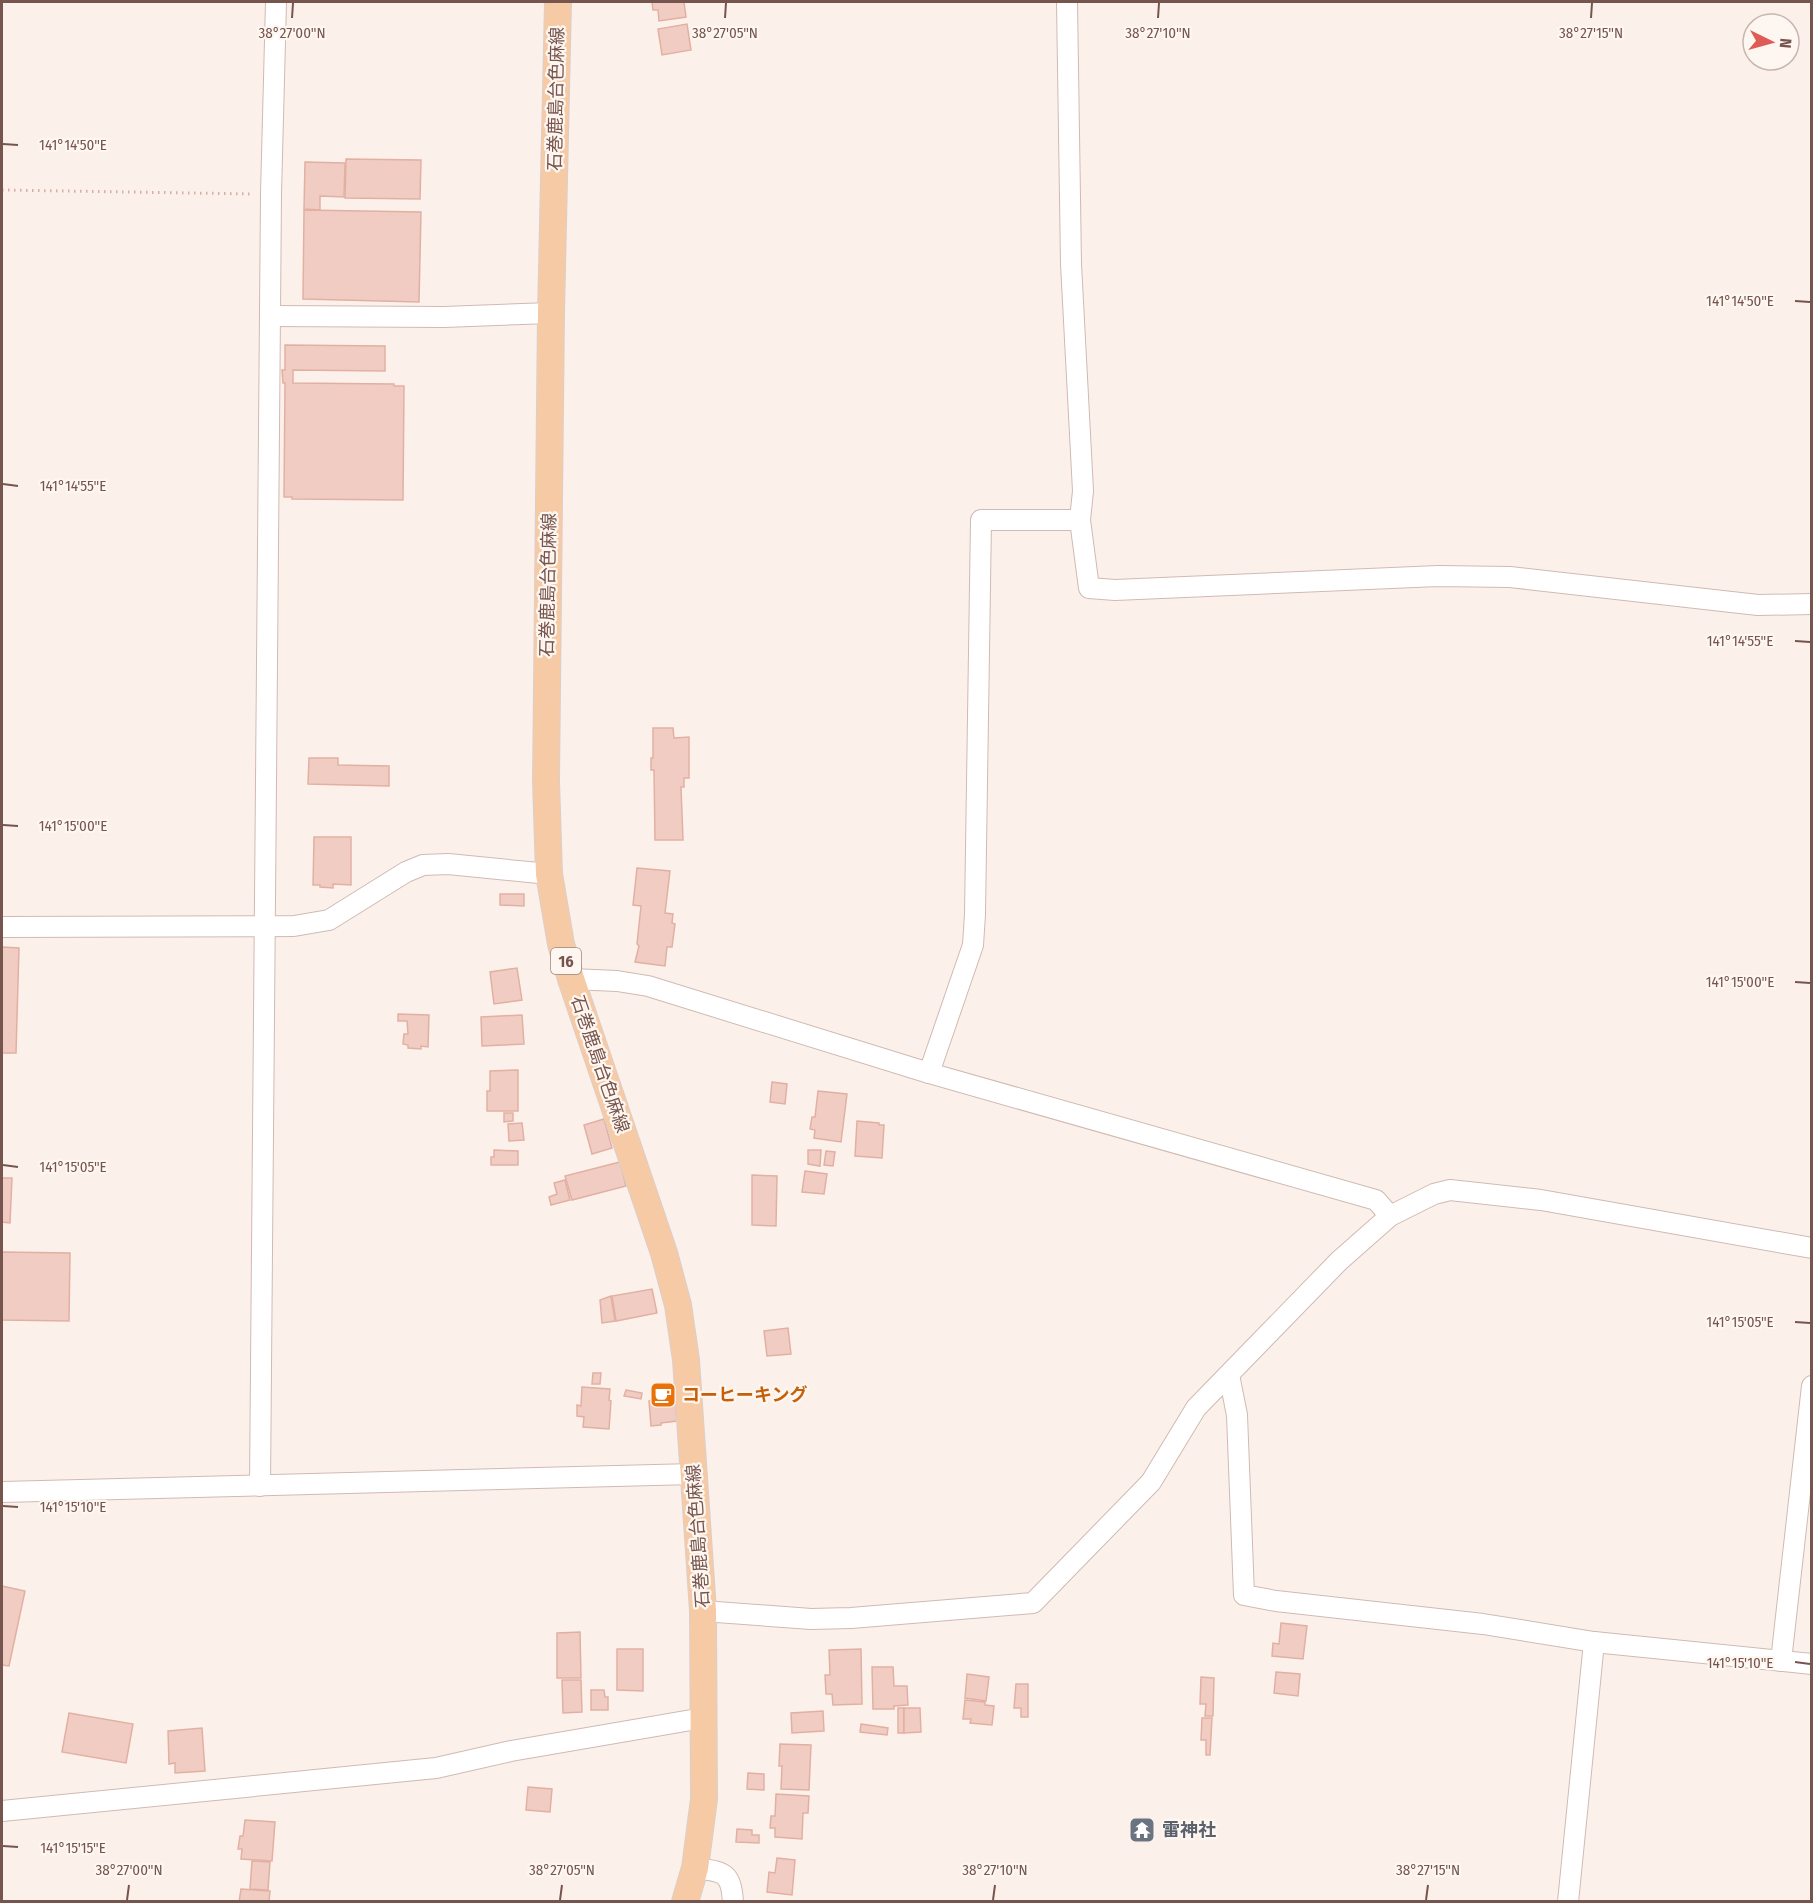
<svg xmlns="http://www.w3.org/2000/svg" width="1813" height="1903" viewBox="0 0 1813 1903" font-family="'Fira Sans Condensed','Noto Sans JP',sans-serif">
  <rect width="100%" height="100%" fill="#fcf1ea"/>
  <!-- building -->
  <g fill="#f0ccc2" stroke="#e2b0a3" stroke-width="1.5">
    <polygon points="652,2 684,2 686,17 659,21 658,10 653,10"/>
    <polygon points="687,24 691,50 662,55 658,29"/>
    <polygon points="346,159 421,160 420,199 345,198"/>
    <polygon points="305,162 345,163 344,197 320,196 320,210 304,209"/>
    <polygon points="304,210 421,212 419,302 303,299"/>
    <polygon points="285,345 385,346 385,371 293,370 293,383 394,384 394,386 404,386 403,500 292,499 292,497 284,497 285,383 283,383 282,370 285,370"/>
    <polygon points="653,728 673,728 674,738 689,737 689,778 684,778 684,787 681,787 683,840 655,840 654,770 651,770 651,758 653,758"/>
    <polygon points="309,758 338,758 338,765 389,766 389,786 308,784"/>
    <polygon points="314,837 351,837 351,885 333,884 333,888 320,887 320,885 313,885"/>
    <polygon points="637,868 670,871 665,913 673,914 672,923 675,924 672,947 667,947 665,966 635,962 639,946 637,944 641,906 633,905"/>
    <polygon points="500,894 524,894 524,906 500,905"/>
    <polygon points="2,947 19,948 16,1053 2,1053"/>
    <polygon points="517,968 522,1000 494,1004 490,972"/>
    <polygon points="398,1014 429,1015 428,1047 421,1046 421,1049 408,1048 408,1045 403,1044 404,1034 408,1034 407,1021 398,1021"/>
    <polygon points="522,1015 524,1044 482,1046 481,1017"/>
    <polygon points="518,1070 518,1111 487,1111 487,1091 490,1091 490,1071"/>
    <polygon points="772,1082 787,1084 785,1104 770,1102"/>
    <polygon points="818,1091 847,1094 841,1142 814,1138 815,1130 810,1129 812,1117 815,1117"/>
    <polygon points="504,1113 513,1113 513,1121 504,1122"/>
    <polygon points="604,1119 612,1148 592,1154 584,1125"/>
    <polygon points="857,1121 879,1123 879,1125 884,1125 882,1158 855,1156"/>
    <polygon points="522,1123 524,1140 509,1141 508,1124"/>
    <polygon points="494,1150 518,1151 518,1165 491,1165 491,1157 494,1157"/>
    <polygon points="808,1150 821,1150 820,1166 808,1164"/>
    <polygon points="826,1151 835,1152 833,1166 824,1165"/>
    <polygon points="620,1162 626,1186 572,1200 565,1176"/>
    <polygon points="805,1171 827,1174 824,1194 802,1192"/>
    <polygon points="752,1175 777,1176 776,1226 752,1225"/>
    <polygon points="2,1178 12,1178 10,1223 2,1222"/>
    <polygon points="565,1180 570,1200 551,1205 549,1197 557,1194 554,1183"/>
    <polygon points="2,1252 70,1253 69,1321 2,1320"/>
    <polygon points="652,1289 657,1313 616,1321 612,1296"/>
    <polygon points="611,1296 615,1321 602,1323 600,1300"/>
    <polygon points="788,1328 791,1354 767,1356 764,1331"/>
    <polygon points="593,1373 601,1373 600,1384 592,1384"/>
    <polygon points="582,1387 610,1389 609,1400 611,1401 609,1429 583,1427 584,1417 577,1416 577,1405 581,1406"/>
    <polygon points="626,1390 642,1393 641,1399 624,1396"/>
    <polygon points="675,1399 677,1421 661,1423 661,1425 651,1426 649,1401"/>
    <polygon points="2,1586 25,1591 9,1666 2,1665"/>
    <polygon points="1281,1623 1307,1626 1303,1659 1272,1656 1273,1643 1279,1644"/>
    <polygon points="580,1632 581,1678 557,1678 557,1633"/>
    <polygon points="617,1649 643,1649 643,1691 617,1690"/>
    <polygon points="861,1649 862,1704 833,1705 832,1694 826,1694 825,1675 830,1675 829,1650"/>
    <polygon points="872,1667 893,1667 894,1686 907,1686 908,1705 894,1706 894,1709 873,1709"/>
    <polygon points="1276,1672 1300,1674 1298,1696 1274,1693"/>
    <polygon points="967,1674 989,1677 986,1701 965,1698"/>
    <polygon points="1201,1677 1214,1678 1213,1716 1205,1716 1206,1704 1200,1704"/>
    <polygon points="562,1680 581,1680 582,1712 563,1713"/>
    <polygon points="1016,1684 1028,1684 1028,1717 1021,1717 1021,1708 1014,1708"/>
    <polygon points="591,1690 604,1690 605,1697 608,1697 608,1710 591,1710"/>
    <polygon points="965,1700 985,1702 985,1705 994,1706 992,1725 970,1723 971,1719 963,1719"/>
    <rect x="898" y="1708" width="6" height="25"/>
    <polygon points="904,1708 920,1708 921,1732 904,1733"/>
    <polygon points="823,1711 824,1731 792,1733 791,1713"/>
    <polygon points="69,1713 133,1724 126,1763 62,1752"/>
    <polygon points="1202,1718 1212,1718 1210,1755 1206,1755 1206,1740 1201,1740"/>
    <polygon points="861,1724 888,1728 887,1735 860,1732"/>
    <polygon points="202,1728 205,1771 175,1773 175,1763 169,1764 168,1731"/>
    <polygon points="780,1744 811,1745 809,1790 781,1789 782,1766 779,1766"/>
    <polygon points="748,1773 764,1774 764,1790 747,1789"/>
    <polygon points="528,1787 552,1789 550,1812 526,1810"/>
    <polygon points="776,1794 809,1796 808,1813 803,1813 802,1839 775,1837 775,1828 770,1828 771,1816 775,1816"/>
    <polygon points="245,1820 275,1822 272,1861 241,1859 242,1849 238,1849 240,1836 243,1836"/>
    <polygon points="737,1829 752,1830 752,1835 759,1835 759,1843 736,1842"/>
    <polygon points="777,1858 795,1860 792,1895 767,1892 769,1872 775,1873"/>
    <polygon points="252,1861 270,1862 268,1890 250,1889"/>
    <polygon points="241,1889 270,1891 269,1902 239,1902"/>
  </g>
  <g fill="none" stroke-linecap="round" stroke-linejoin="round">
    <!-- minor casing -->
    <g stroke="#d0bab2" stroke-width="22">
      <g id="minor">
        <polyline points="1067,2 1071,264 1083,491 1080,520 1089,588 1115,590 1438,576 1510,577 1758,605 1812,604"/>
        <polyline points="271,316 444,317 551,313"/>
        <polyline points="2,927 294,926 329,920 406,872 423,865 448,864 549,874"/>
        <polyline points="571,979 617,981 648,986 929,1073 1376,1200 1390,1216"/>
        <polyline points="929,1073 973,945 975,914 981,520 1080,520"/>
        <polyline points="1229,1375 1237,1415 1244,1595 1276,1601 1483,1624 1594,1642 1812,1664"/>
        <polyline points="260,1486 271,194 276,2"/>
        <polyline points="2,1492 694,1474"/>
        <polyline points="703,1611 811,1619 851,1618 1033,1603 1151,1482 1196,1408 1339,1261 1390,1216 1434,1194 1450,1190 1541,1200 1812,1248"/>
        <polyline points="1781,1661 1812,1386"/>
        <polyline points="2,1811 436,1768 511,1751 703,1718"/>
        <path d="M 695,1868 C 723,1872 731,1871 733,1902"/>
        <polyline points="1568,1902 1594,1642"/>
      </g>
    </g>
    <!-- major casing -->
    <g stroke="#d9cfcd" stroke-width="28">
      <polyline id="major" points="558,2 551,313 546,781 549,874 561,944 571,979 664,1253 678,1305 686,1360 703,1611 704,1799 695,1868 685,1902"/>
    </g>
    <!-- path -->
    <polyline stroke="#d5afa5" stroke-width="3" stroke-dasharray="1.5 4.5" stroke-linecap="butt" points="2,190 254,194"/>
    <!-- minor -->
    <use href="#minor" stroke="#fff" stroke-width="20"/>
    <!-- major -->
    <use href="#major" stroke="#f7caa6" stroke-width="26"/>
  </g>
  <!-- ticks -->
  <path fill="none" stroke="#76554e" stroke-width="2" d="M 292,18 L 293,3M 725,18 L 726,3M 1158,18 L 1159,3M 1591,18 L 1592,3M 3,144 L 18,145M 1795,301 L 1810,302M 3,484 L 18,486M 1795,641 L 1810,642M 3,825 L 18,826M 1795,982 L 1810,983M 3,1165 L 18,1167M 1795,1322 L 1810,1323M 3,1506 L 18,1507M 1795,1662 L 1810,1664M 3,1846 L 18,1847M 127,1900 L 129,1885M 560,1900 L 562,1885M 993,1900 L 995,1885M 1426,1900 L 1428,1885"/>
  <!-- icons -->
  <defs>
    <g id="cafe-square" transform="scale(1.35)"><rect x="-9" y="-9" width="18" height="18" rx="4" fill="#e8710a" stroke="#fef6f0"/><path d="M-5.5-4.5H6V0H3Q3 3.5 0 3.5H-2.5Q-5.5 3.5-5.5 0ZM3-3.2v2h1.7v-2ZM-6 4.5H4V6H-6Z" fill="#fff"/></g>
    <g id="temple-square" transform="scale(1.35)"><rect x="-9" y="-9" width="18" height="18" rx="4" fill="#6b7280" stroke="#fef6f0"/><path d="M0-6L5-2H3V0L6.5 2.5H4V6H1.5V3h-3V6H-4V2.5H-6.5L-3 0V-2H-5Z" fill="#fff"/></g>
  </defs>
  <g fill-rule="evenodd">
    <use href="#cafe-square" x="663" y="1395"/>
    <use href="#temple-square" x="1142" y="1830"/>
  </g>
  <g text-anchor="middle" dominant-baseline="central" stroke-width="4.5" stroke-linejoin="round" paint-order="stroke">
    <!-- shield labels -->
    <rect fill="#fef6f0" stroke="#9f857f" stroke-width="1.5" x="551" y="948" width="30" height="26" rx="4.5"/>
    <g font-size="16" font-weight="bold" fill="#76554e">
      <text x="566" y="961">16</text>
    </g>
    <!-- street labels -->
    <g font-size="18" fill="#76554e" stroke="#fef6f0">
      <text transform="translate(556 99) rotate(-89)">石巻鹿島台色麻線</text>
      <text transform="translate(548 585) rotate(-89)">石巻鹿島台色麻線</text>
      <text transform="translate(600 1064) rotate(71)">石巻鹿島台色麻線</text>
      <text transform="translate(698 1536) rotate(-94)">石巻鹿島台色麻線</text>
    </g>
    <!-- food labels -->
    <g font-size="18" font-weight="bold" fill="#c56008" stroke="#fef6f0" text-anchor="start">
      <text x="682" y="1395">コーヒーキング</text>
    </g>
    <!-- worship labels -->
    <g font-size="18" font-weight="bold" fill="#5b616d" stroke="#fef6f0" text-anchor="start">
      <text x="1162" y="1830">雷神社</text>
    </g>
  </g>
  <g font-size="15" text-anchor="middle" fill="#76554e" stroke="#fef6f0" stroke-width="4.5" stroke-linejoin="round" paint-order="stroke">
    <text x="292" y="38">38°27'00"N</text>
    <text x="725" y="38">38°27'05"N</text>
    <text x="1158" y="38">38°27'10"N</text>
    <text x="1591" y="38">38°27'15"N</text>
    <text x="73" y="150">141°14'50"E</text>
    <text x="1740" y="306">141°14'50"E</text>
    <text x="73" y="491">141°14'55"E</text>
    <text x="1740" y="646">141°14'55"E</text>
    <text x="73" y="831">141°15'00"E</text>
    <text x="1740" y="987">141°15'00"E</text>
    <text x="73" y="1172">141°15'05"E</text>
    <text x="1740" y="1327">141°15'05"E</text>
    <text x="73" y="1512">141°15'10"E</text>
    <text x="1740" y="1668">141°15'10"E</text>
    <text x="73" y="1853">141°15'15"E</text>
    <text x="129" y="1875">38°27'00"N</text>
    <text x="562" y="1875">38°27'05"N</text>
    <text x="995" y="1875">38°27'10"N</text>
    <text x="1428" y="1875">38°27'15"N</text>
  </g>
  <!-- border -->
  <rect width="1813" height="1903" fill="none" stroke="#76554e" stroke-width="6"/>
  <!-- north arrow -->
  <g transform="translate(1771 42) rotate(95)"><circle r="28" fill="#fef6f0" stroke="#c8b6af" stroke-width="1.5"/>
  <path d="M0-4.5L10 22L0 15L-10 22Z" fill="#df5b55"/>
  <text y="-9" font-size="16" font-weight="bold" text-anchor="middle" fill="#76554e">N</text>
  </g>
</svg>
